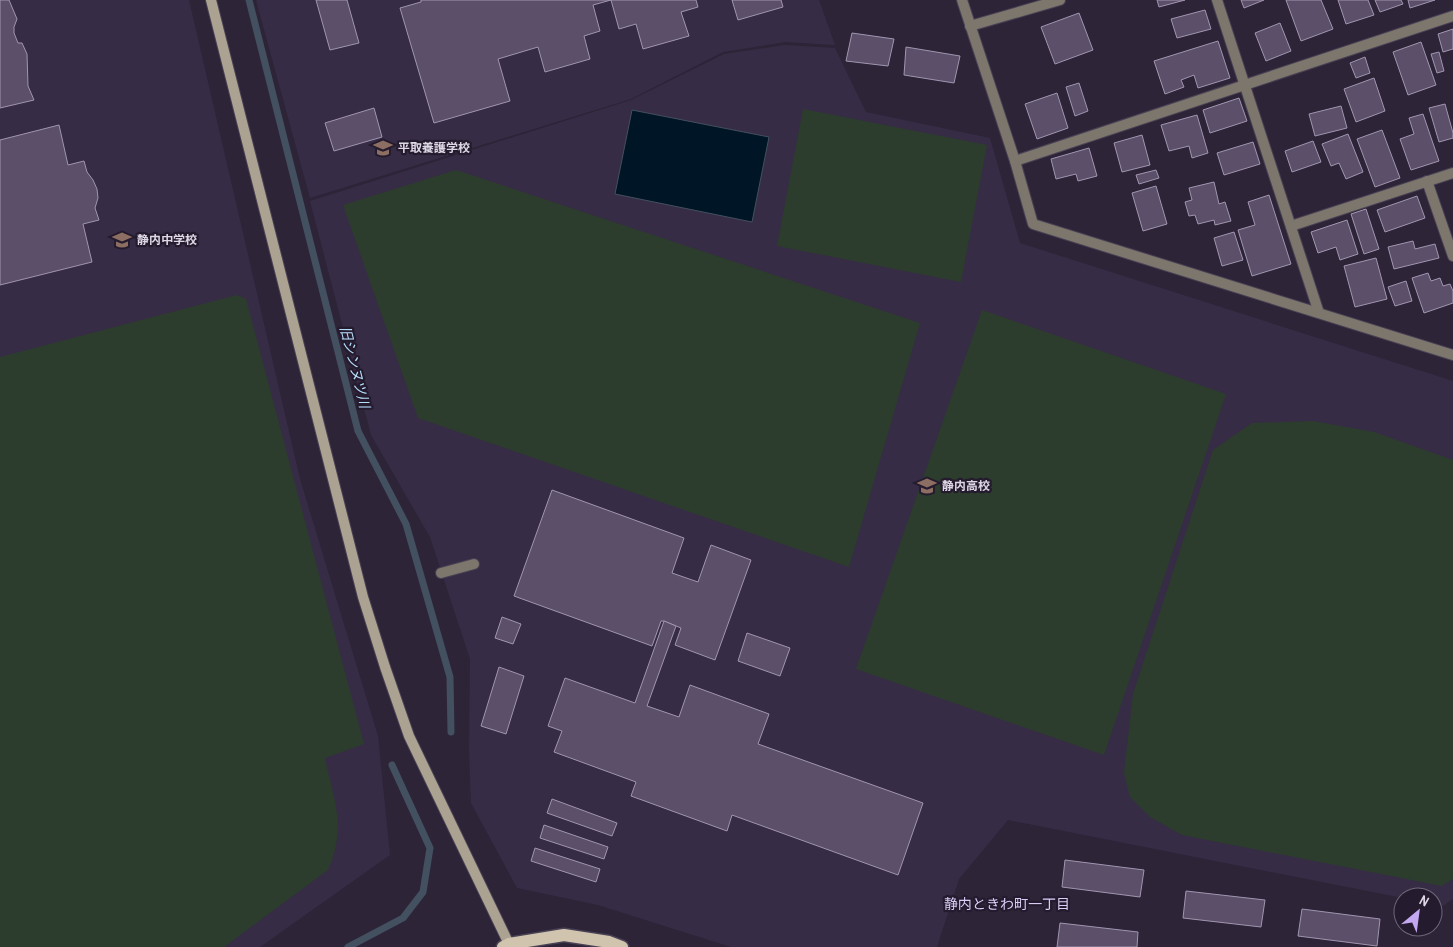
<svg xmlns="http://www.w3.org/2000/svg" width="1453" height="947" viewBox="0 0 1453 947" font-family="'Archivo Narrow','Noto Sans JP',sans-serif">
  <rect width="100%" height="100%" fill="#2d2438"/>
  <!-- built -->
  <g fill="#372c45">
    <polygon points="0,0 189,0 300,479 378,736 390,855 260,947 0,947"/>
    <polygon points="256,0 819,0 835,45 785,42 723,52 631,99 310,198"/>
    <polygon points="785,45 835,48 866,112 990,138 1020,243 1453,381 1453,899 1443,906 1433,904 1433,897 1403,898 1008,820 959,879 937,947 731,947 598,905 517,888 471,803 469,751 470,659 430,537 371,435 310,201 631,100 724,54"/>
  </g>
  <!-- green -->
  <g fill="#2c3d2d">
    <polygon points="803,109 987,145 961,282 777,246"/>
    <polygon points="456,170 920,323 849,567 418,418 343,205"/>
    <path d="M 237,295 L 246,299 L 364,744 L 325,758 C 334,801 347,827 328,870 L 224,947 L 0,947 L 0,357 Z"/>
    <polygon points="982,310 1226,394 1104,755 856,669"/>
    <polygon points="1313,421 1374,432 1453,460 1453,879 1442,886 1182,835 1150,817 1130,797 1124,773 1133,694 1213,450 1252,423"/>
  </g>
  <!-- water -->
  <polygon fill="#001525" stroke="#43505f" points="632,110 769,137 752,222 615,194"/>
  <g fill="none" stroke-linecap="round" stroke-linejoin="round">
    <!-- stream -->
    <g stroke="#43505f" stroke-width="7">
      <polyline points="249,0 358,431 406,524 450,677 451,732"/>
      <polyline points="348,947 403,918 423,892 430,848 392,765"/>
    </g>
  </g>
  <!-- building -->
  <g fill="#5b4f69" stroke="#a196b0">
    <polygon points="0,0 9,0 17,19 14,27 14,33 18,43 22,43 27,54 28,86 34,100 0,108"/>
    <polygon points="316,0 347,0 359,43 330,50"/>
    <polygon points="421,0 696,0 698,7 681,12 689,36 643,49 636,24 619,29 611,0 593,5 600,31 584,36 590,59 545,72 538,47 498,59 510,101 434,123 400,8 421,2"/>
    <polygon points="732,0 781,0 783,7 738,20"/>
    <polygon points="1157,0 1185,0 1159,7"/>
    <polygon points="1241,0 1264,0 1244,8"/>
    <polygon points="1286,0 1321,0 1333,29 1301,41"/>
    <polygon points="1338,0 1368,0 1374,15 1346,24"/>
    <polygon points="1375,0 1401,0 1403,4 1380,12"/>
    <polygon points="1408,0 1435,0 1410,8"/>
    <polygon points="1205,10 1211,29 1177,38 1171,19"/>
    <polygon points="1079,13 1093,50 1055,64 1041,27"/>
    <polygon points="1280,23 1291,51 1266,61 1255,33"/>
    <polygon points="1453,29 1453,49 1443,52 1438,34"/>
    <polygon points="852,33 894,39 888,66 846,61"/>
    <polygon points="1218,41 1230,78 1198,88 1194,75 1181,80 1184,87 1165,94 1154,61"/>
    <polygon points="1421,42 1436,85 1408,95 1393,52"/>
    <polygon points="906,47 960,56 954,83 904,75"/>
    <polygon points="1439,52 1444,71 1437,73 1431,54"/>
    <polygon points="1365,57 1370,73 1356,78 1350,63"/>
    <polygon points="1374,78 1385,111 1356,122 1344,89"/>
    <polygon points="1079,83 1088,111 1075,116 1066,87"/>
    <polygon points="1057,93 1068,128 1037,139 1025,104"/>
    <polygon points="1239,98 1247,121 1210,133 1203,110"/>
    <polygon points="1445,104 1453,133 1453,138 1439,142 1429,108"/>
    <polygon points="1341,106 1347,128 1315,136 1309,114"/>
    <polygon points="374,108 382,137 334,151 325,123"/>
    <polygon points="1423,114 1439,161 1411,170 1400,139 1414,134 1409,118"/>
    <polygon points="1197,115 1208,153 1192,158 1189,146 1169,151 1161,125"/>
    <polygon points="59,125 68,165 84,161 87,172 93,180 97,189 98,198 95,208 99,220 83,224 92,262 0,285 0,140"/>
    <polygon points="1382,130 1400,178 1375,187 1357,139"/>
    <polygon points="1348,134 1363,172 1346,179 1339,163 1331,166 1322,144"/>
    <polygon points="1142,135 1150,165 1122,172 1114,143"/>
    <polygon points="1313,141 1321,162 1292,172 1285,151"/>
    <polygon points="1253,142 1260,164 1224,175 1217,153"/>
    <polygon points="1089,148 1097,176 1078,181 1076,174 1056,179 1051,159"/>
    <polygon points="1156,170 1159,178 1139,184 1136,175"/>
    <polygon points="1214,182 1219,204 1225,202 1231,221 1215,225 1214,220 1198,224 1195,215 1189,216 1185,202 1192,200 1189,188"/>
    <polygon points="1156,186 1167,224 1143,231 1132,193"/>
    <polygon points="1269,195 1291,264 1252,276 1238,230 1255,225 1248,202"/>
    <polygon points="1417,196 1425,218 1385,232 1377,210"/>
    <polygon points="1366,209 1379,249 1364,254 1351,214"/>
    <polygon points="1347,220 1358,254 1340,260 1336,247 1318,253 1311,232"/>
    <polygon points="1234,232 1243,260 1222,266 1214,238"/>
    <polygon points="1413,241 1415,249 1435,244 1439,258 1394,269 1388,247"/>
    <polygon points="1376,258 1387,299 1355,307 1344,266"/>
    <polygon points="1428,273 1431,281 1440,278 1443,286 1450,284 1453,291 1453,303 1424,313 1412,278"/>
    <polygon points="1406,281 1412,301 1395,306 1388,287"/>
    <polygon points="552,490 684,538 672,573 698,582 711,545 751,560 715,660 675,645 681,628 664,621 661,621 652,646 514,596"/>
    <polygon points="502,617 521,624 513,644 495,638"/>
    <polygon points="664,621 676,626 647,706 679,717 690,685 769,714 758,744 923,803 898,875 732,815 727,831 631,796 636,782 554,752 562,731 548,726 565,678 635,703"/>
    <polygon points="747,633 790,648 780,676 738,661"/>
    <polygon points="499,667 524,676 506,734 481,726"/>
    <polygon points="552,799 617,823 612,836 547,813"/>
    <polygon points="544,825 608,847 604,859 540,838"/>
    <polygon points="535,848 600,869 596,882 531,861"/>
    <polygon points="1065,860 1144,870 1140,897 1062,887"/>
    <polygon points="1186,891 1265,900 1261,927 1183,918"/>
    <polygon points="1302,909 1380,919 1377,946 1298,936"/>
    <polygon points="1060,923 1138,932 1137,947 1057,947"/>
  </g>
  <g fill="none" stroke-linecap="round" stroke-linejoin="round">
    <!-- lane casing -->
    <g stroke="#494154" stroke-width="12">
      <polyline id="lane" points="441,573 474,564"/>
    </g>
    <!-- street casing -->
    <g stroke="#494154" stroke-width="12">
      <g id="street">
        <polyline points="962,0 1015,161 1033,224 1453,355"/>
        <polyline points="1217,0 1319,313"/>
        <polyline points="970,26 1060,0"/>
        <polyline points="1015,161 1453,16"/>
        <polyline points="1427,181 1453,256"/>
        <polyline points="1291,226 1453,173"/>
      </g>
    </g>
    <!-- secondary casing -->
    <g stroke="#494154" stroke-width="12">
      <polyline id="secondary" points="211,0 363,597 385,667 409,736 509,944"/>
    </g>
    <!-- primary casing -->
    <g stroke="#494154" stroke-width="15">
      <polyline id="primary" points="503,947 509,944 564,935 609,942 622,947"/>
    </g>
    <!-- lane -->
    <use href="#lane" stroke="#7c766c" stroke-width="10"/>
    <!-- street -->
    <use href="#street" stroke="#7c766c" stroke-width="10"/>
    <!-- secondary -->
    <use href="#secondary" stroke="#aba291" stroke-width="10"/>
    <!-- primary -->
    <use href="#primary" stroke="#d0c4ae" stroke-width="12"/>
  </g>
  <!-- icons -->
  <defs>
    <g id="school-bare" transform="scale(1.5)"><path d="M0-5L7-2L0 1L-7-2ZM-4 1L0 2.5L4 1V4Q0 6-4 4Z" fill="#8d6e63" stroke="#241b2e" stroke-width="2.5" paint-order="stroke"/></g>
  </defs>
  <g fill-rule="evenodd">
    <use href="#school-bare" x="383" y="148"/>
    <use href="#school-bare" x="122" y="240"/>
    <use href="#school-bare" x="927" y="486"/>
  </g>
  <g text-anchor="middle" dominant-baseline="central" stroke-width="4.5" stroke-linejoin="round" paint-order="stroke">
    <!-- poi labels -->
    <g font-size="12" font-weight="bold" fill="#ded8e6" stroke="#241b2e" text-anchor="start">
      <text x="398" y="148">平取養護学校</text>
      <text x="137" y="240">静内中学校</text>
      <text x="942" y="486">静内高校</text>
    </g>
    <!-- water labels -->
    <g font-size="14" font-style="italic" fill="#b6ddfc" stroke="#241b2e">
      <text transform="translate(355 367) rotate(76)">旧シンヌツ川</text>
    </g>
    <!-- neighbourhood labels -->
    <g font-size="14" fill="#dbccf6" stroke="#241b2e">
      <text x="1007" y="904">静内ときわ町一丁目</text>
    </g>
  </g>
  <!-- north arrow -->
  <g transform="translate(1418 912) rotate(29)"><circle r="24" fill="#241b2e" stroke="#6e6778"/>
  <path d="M0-4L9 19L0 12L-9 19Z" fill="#c4a7f1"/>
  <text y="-8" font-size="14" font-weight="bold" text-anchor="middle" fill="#ded8e6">N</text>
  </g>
</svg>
